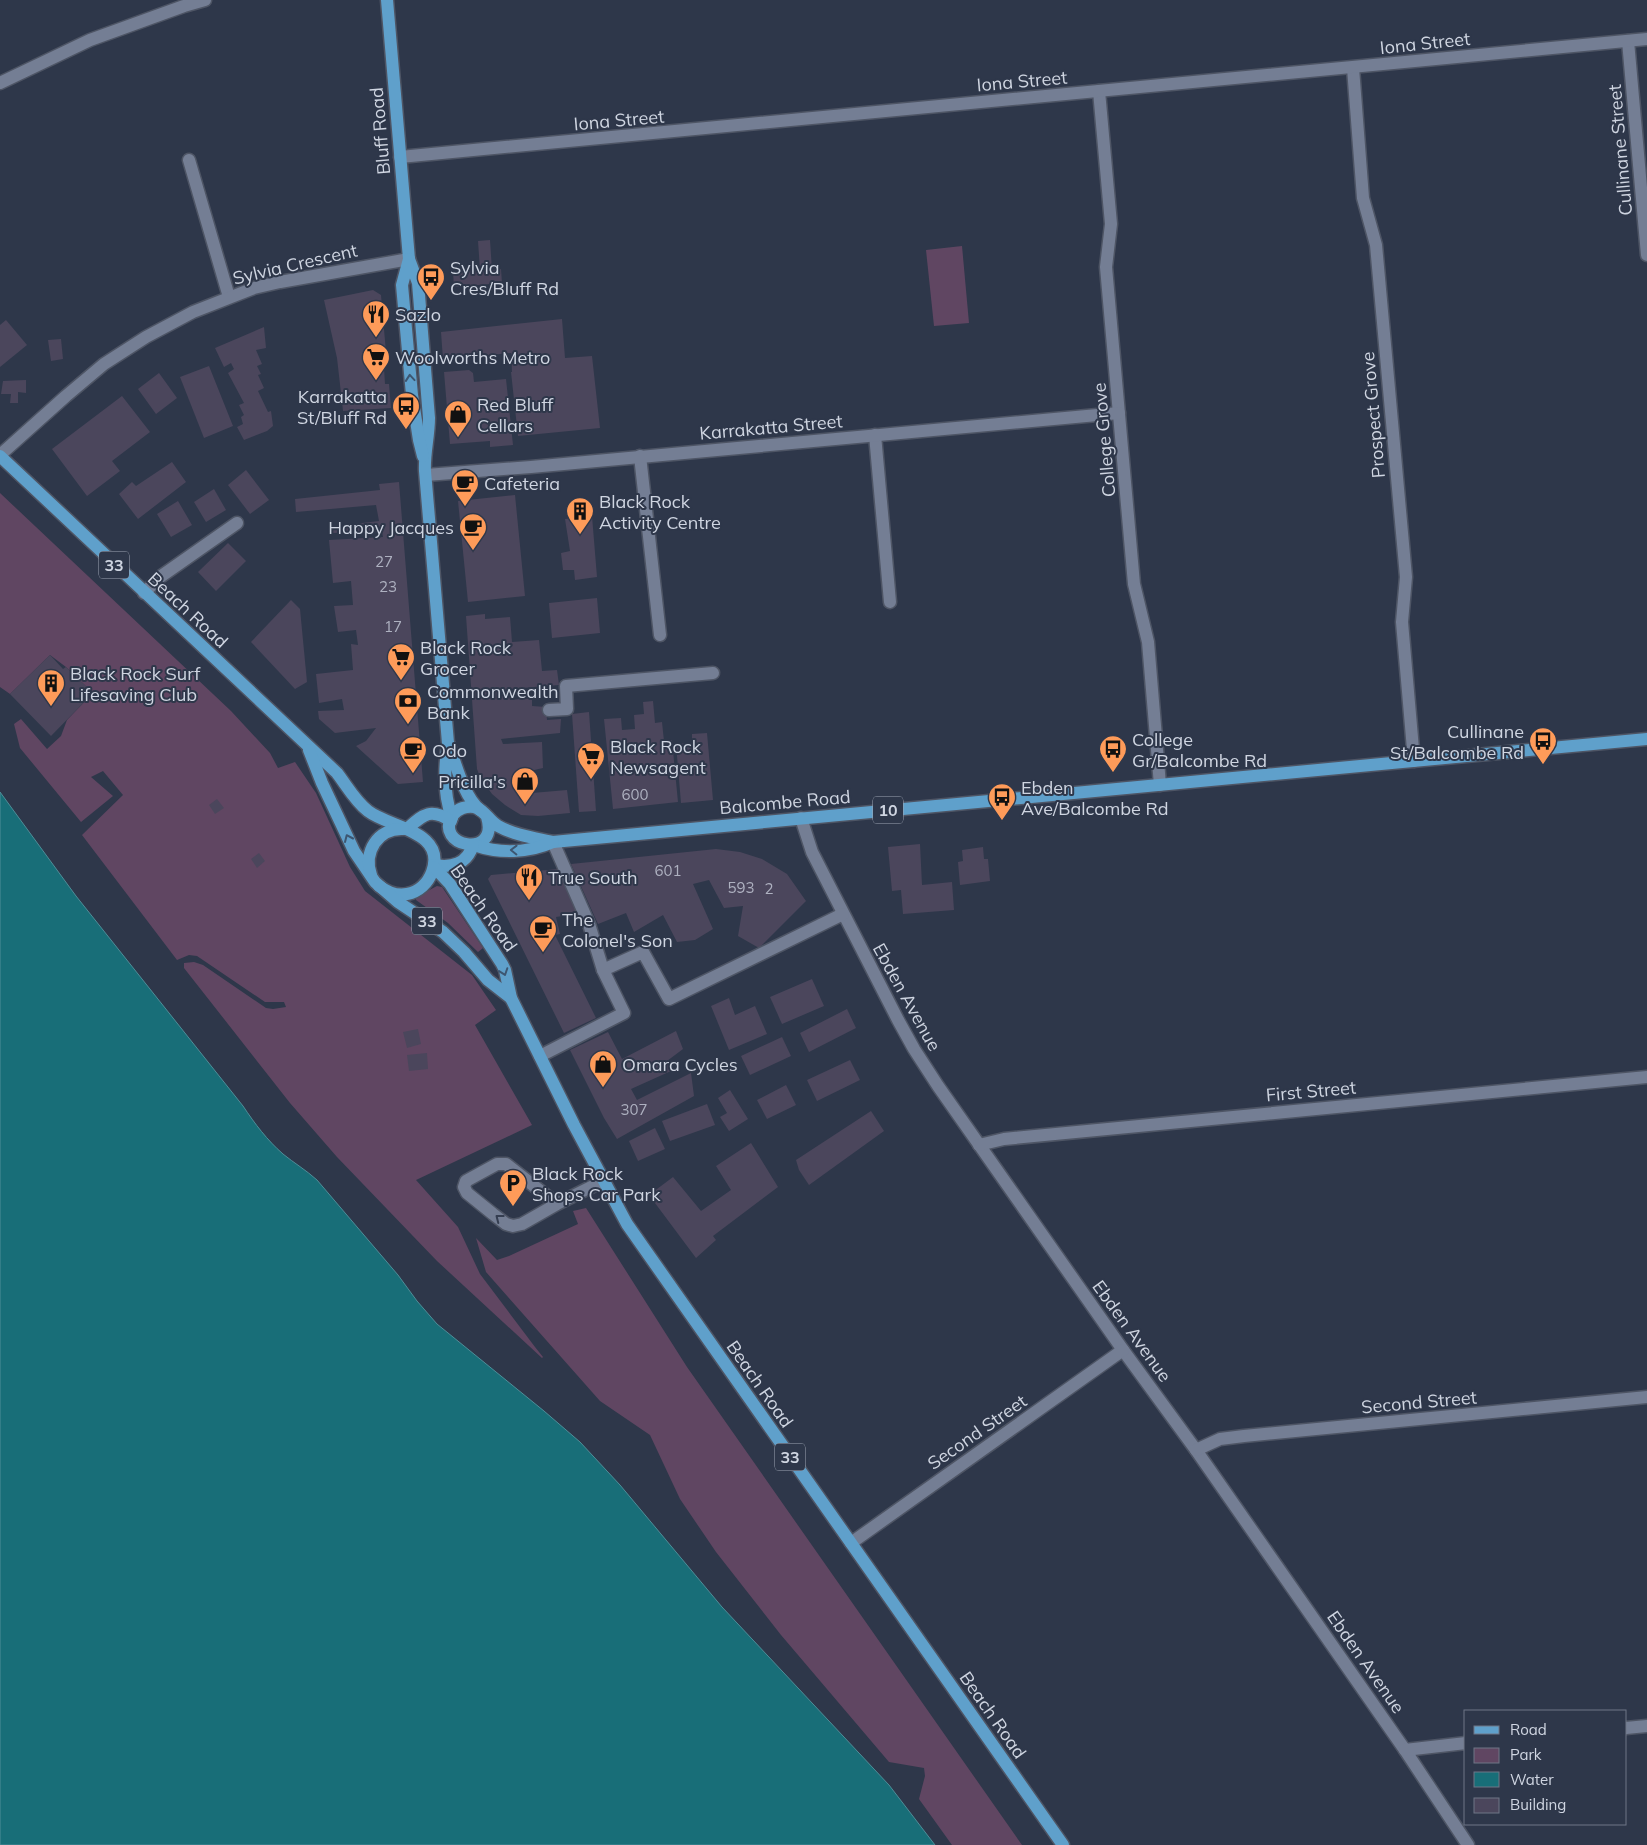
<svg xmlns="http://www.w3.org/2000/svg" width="1647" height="1845" viewBox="0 0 1647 1845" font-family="Mulish,sans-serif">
  <rect width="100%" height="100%" fill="#2e374a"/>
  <!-- green -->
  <g fill="#604662">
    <polygon points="962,246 969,323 934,326 926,250"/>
    <polygon points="0,493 231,711 270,753 278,768 295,762 316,793 350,867 365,891 472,975 496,1010 475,1025 532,1125 416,1180 458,1227 480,1274 535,1347 543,1357 542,1358 437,1261 337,1157 290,1103 184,968 184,963 194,962 203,965 266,1008 273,1009 286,1007 284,1002 265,1002 197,956 189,955 177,960 82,835 123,795 103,771 91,777 113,796 81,822 20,748 14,724 21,719 47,749 61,736 67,720 93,693 66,667 50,655 10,694 0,687"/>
    <polygon points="437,886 442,887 483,948 478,952 448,923 416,900 416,897"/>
    <polygon points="586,1208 687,1367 1022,1845 952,1845 919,1799 925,1776 924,1768 889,1762 781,1635 716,1552 680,1499 650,1435 600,1401 486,1272 476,1238 497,1260 509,1256 578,1224 573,1211"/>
  </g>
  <!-- water -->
  <path fill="#186e78" stroke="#4f8d98" d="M 0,792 L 76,896 L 243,1106 C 255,1124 267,1140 283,1154 C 294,1163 306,1170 317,1180 L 398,1275 L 417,1301 L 437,1324 L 544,1411 L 580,1442 L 620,1485 L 722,1607 L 889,1785 L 935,1845 L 0,1845 Z"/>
  <!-- building -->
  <g fill="#4b465c">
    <polygon points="490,240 492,270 501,269 502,283 454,287 453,272 480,270 478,241"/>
    <polygon points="373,290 381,295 386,352 384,368 385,384 389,384 391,408 343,411 337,358 324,300"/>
    <polygon points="562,319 565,358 592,356 600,428 518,436 511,372 512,372 511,353 443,360 441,332"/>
    <polygon points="6,320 27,345 0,367 0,325"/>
    <polygon points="264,327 266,348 256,350 262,364 257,366 261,374 258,375 264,388 258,391 268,412 271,411 273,426 267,431 244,440 237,427 243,424 241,417 244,415 239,405 244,403 228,373 234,369 231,363 224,367 215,348"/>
    <polygon points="61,339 63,359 51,361 48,340"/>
    <polygon points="209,366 233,426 204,438 180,377"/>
    <polygon points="469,370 473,373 474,382 506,379 513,445 490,447 490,441 450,444 444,372"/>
    <polygon points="159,373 177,398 156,414 138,389"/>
    <polygon points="26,380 26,393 18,392 18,403 10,403 11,394 1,394 3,381"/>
    <polygon points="122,396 150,432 112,461 120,471 87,496 52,449"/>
    <polygon points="172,462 186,482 138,519 119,494 132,482 136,486"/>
    <polygon points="246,470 269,500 250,514 228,485"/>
    <polygon points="399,482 423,782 398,784 356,746 366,741 376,728 335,733 319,719 318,711 344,710 342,699 319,703 316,674 353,670 351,644 358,645 356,630 338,632 334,606 353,605 351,581 333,583 329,540 383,537 382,532 330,533 328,527 379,521 376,505 296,512 295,499 380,490 379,484"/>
    <polygon points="214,489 226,510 206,522 194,502"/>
    <polygon points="515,495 525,596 468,602 458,501"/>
    <polygon points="178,501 192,525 171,537 157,514"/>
    <polygon points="592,516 597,577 575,580 574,570 563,570 561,553 570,551 565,519"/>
    <polygon points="228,543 246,561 216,591 198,572"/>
    <polygon points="597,598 600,633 552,638 549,603"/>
    <polygon points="291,600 300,609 307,682 295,689 251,642"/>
    <polygon points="485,614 485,619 510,617 512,642 539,640 542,671 557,670 559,685 509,689 510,700 532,698 532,706 546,707 547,720 561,719 560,733 501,739 503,744 542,742 543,768 530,771 532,793 567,790 570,813 538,816 521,815 505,805 492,794 480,777 477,769 466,616"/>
    <polygon points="50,655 63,669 66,667 93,693 51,736 10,694"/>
    <polygon points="653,701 655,723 662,722 664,741 672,740 678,802 613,809 604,719 621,718 622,730 635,729 634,715 644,714 643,702"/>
    <polygon points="589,712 596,811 579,812 572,714"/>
    <polygon points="707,733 713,800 681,803 676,744 692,743 692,734"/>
    <polygon points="217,799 224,808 215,814 209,805"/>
    <polygon points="920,844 922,885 952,882 954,910 903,914 901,890 892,891 888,847"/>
    <polygon points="983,847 984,859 988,859 990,881 960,885 958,862 963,861 962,850"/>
    <polygon points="716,849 740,852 762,859 787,874 806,901 759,948 738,936 743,906 724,908 709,880 693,884 713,929 695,940 677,942 663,915 634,932 626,913 598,924 571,864"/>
    <polygon points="259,853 265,861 257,868 251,859"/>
    <polygon points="559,869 564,884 569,884 582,913 556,917 560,934 555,935 596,1018 564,1033 488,879 491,875"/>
    <polygon points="812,979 824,1006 782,1024 770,997"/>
    <polygon points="729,998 735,1015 755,1006 767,1034 729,1050 711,1006"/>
    <polygon points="847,1009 856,1028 809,1052 800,1033"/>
    <polygon points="418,1029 421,1044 407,1048 403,1032"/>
    <polygon points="676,1031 683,1049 667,1061 671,1071 631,1089 637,1100 691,1073 694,1096 617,1139 604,1118 570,1050 608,1032 622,1059"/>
    <polygon points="782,1037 791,1056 750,1075 741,1056"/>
    <polygon points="427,1053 428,1069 409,1071 407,1055"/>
    <polygon points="850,1060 860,1080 817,1101 807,1080"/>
    <polygon points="786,1085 796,1105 767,1119 757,1100"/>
    <polygon points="730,1090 748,1119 729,1131 720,1117 727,1113 718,1098"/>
    <polygon points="707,1104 715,1125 670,1141 662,1121"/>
    <polygon points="871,1111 884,1131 809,1185 799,1170 796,1160"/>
    <polygon points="655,1128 665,1149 638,1161 629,1141"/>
    <polygon points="751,1143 778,1187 713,1236 716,1240 696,1258 649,1195 673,1177 701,1211 731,1190 716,1166"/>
  </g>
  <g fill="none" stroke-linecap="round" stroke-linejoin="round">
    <!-- minor casing -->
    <g stroke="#4e5565" stroke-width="15">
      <g id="minor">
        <polyline points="1628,41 1647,255"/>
        <polyline points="1353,68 1363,198 1376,245 1406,577 1402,622 1414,761"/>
        <polyline points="0,83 90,40 184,6 205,0"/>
        <polyline points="1099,91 1111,224 1106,267 1134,584 1148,642 1160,785"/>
        <polyline points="400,157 1647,39"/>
        <polyline points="189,160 229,297"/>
        <polyline points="875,435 890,602"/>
        <polyline points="0,455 66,396 104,364 146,337 193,312 254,288 280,282 409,259"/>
        <polyline points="640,456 660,635"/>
        <polyline points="426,475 531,467 1119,413"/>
        <polyline points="144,593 160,577 237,523"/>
        <polyline points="549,710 567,709 566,686 713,673"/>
        <polyline points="801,818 812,852 898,1020 914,1049 938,1086 1123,1350 1196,1450 1405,1750 1468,1845"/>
        <polyline points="603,970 643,952 669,999 843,914"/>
        <polyline points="540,1056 624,1013 603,970 589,924 553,842"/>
        <polyline points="979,1145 1004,1139 1647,1077"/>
        <polyline points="557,1204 506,1164 497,1164 466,1181 464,1187 467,1193 493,1214 506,1224 513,1226 522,1224 557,1204 603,1181"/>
        <polyline points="1196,1450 1220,1439 1244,1436 1647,1397"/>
        <polyline points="851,1543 1123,1350"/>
        <polyline points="1626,1728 1647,1726"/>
        <polyline points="1405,1750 1466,1743"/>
      </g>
    </g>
    <!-- major casing -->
    <g stroke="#4e5565" stroke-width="15">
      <g id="major">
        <path d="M 387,0 L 409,259 L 418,283 L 429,418 C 429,436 424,454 425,471 L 448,743 C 444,768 443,793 452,818"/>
        <polyline points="409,259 402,285 412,395 419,440 423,456"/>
        <path d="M 0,456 L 337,773 C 347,786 355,801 368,811 C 390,828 447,831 432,872 C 428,883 419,892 407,894 C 397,896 387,892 379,886"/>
        <path d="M 449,745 C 456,765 464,797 480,810"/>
        <polyline points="309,750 322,783 354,851 375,882 398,902 443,932 464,952 488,980 511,998"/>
        <path d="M 487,817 C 500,860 432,847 453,815 C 458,808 467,806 474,807 C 484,809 489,821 498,826 C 514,835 535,838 553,842 L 1647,739"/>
        <path d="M 407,829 C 423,815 430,807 451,821"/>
        <path d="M 474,845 C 500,854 528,853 553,842"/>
        <path d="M 434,865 C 452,868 467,864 473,845"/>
        <polyline points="434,867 450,884 502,964 505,970 511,998 574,1125 627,1224 1063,1845"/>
        <path d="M 371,875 C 363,852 378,828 403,829"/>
      </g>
    </g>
    <!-- minor -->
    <use href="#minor" stroke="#747e94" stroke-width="12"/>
    <!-- major -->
    <use href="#major" stroke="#5fa0cb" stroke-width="12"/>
  </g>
  <!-- one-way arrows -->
  <defs><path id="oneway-chevron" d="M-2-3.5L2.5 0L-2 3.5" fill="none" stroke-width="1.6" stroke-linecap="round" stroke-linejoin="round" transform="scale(1.25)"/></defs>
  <g stroke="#3d5671">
    <use href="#oneway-chevron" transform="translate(410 378) rotate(-95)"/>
    <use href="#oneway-chevron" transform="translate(348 838) rotate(-114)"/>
    <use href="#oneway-chevron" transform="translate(514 850) rotate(-179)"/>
    <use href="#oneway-chevron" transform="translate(504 972) rotate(71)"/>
  </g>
  <use stroke="#353e51" href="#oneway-chevron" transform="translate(499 1218) rotate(-142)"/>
  <!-- icons -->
  <defs>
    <g id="bus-pin" transform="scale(1.4375)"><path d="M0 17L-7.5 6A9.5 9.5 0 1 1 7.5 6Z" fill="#fe9b59" stroke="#2e374a"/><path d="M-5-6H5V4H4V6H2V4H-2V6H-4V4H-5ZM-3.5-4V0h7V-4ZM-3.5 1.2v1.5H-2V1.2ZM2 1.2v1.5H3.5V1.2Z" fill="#111"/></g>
    <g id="restaurant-pin" transform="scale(1.4375)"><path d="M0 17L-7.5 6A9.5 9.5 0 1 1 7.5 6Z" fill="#fe9b59" stroke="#2e374a"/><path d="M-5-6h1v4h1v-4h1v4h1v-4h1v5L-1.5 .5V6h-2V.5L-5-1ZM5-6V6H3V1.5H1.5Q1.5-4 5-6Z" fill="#111"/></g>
    <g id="supermarket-pin" transform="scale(1.4375)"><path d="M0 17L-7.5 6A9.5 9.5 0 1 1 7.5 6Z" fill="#fe9b59" stroke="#2e374a"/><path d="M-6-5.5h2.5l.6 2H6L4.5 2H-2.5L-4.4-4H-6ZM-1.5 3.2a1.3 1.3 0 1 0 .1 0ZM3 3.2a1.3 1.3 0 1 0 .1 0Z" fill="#111"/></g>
    <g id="shop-pin" transform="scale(1.4375)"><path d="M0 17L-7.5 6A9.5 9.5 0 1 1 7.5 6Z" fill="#fe9b59" stroke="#2e374a"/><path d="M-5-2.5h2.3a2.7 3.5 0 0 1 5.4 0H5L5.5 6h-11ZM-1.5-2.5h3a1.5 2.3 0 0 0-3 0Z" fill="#111"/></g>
    <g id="cafe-pin" transform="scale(1.4375)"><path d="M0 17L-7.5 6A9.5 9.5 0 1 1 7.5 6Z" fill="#fe9b59" stroke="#2e374a"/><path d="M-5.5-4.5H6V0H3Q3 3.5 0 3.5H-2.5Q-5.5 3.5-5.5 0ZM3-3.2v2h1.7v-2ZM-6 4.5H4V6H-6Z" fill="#111"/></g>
    <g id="building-pin" transform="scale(1.4375)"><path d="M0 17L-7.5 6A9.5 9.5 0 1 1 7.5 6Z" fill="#fe9b59" stroke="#2e374a"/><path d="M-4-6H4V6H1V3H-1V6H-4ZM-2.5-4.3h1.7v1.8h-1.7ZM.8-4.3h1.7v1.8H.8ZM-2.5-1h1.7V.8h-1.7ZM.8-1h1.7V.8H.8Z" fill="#111"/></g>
    <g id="bank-pin" transform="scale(1.4375)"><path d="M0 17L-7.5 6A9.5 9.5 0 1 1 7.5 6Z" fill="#fe9b59" stroke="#2e374a"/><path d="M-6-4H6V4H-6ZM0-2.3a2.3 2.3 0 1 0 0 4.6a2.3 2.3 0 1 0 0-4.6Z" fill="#111"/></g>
    <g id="parking-pin" transform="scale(1.4375)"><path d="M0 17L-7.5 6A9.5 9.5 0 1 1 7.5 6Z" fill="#fe9b59" stroke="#2e374a"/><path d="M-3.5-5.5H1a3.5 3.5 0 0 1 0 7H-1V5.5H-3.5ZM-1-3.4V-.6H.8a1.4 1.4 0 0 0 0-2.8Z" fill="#111"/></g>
  </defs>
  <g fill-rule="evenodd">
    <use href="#bus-pin" x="431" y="277"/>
    <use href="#restaurant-pin" x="376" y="314"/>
    <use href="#supermarket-pin" x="376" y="357"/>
    <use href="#bus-pin" x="406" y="406"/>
    <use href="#shop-pin" x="458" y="414"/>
    <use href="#cafe-pin" x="465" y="483"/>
    <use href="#building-pin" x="580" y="511"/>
    <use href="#cafe-pin" x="473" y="527"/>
    <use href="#supermarket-pin" x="401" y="657"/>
    <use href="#building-pin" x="51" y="683"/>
    <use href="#bank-pin" x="408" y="701"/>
    <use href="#bus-pin" x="1543" y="741"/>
    <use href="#bus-pin" x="1113" y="749"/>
    <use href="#cafe-pin" x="413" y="750"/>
    <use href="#supermarket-pin" x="591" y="756"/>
    <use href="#shop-pin" x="525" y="781"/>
    <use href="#bus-pin" x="1002" y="797"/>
    <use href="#restaurant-pin" x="529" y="877"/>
    <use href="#cafe-pin" x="543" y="929"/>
    <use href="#shop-pin" x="603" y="1064"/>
    <use href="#parking-pin" x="513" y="1183"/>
  </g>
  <g text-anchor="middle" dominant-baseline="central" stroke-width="4" stroke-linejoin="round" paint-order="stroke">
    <!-- number labels -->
    <g font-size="15" fill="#aeb1c0">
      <text x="384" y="561">27</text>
      <text x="388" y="586">23</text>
      <text x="393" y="626">17</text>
      <text x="635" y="794">600</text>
      <text x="668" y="870">601</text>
      <text x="741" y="887">593</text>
      <text x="769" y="888">2</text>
      <text x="634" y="1109">307</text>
    </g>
    <!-- shield labels -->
    <g fill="#2e374a" stroke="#9fa6b4" stroke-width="1">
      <rect x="99" y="551.5" width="30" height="27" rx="4"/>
      <rect x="873" y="796.5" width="30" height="27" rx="4"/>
      <rect x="412" y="907.5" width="30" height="27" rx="4"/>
      <rect x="775" y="1443.5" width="30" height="27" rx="4"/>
    </g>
    <g font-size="16" font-weight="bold" fill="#cfd5e1">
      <text x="114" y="565">33</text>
      <text x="888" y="810">10</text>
      <text x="427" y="921">33</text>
      <text x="790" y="1457">33</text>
    </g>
    <!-- street labels -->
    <g font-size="18" fill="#cfd5e1" stroke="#2e374a">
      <text transform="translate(1425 43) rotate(-6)">Iona Street</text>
      <text transform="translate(1022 81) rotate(-5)">Iona Street</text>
      <text transform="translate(619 120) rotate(-5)">Iona Street</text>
      <text transform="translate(380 131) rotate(-95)">Bluff Road</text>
      <text transform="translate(1620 150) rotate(-95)">Cullinane Street</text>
      <text transform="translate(295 264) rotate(-13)">Sylvia Crescent</text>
      <text transform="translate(1373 415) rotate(-95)">Prospect Grove</text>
      <text transform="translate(771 427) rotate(-5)">Karrakatta Street</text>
      <text transform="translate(1104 440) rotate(-95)">College Grove</text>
      <text transform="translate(188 610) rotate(43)">Beach Road</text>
      <text transform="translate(785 802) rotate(-5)">Balcombe Road</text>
      <text transform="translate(484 908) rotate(55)">Beach Road</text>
      <text transform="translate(907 997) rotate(61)">Ebden Avenue</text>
      <text transform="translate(1311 1091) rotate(-5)">First Street</text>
      <text transform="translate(1132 1331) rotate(54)">Ebden Avenue</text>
      <text transform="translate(760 1384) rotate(55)">Beach Road</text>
      <text transform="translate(1419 1402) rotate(-5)">Second Street</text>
      <text transform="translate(977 1432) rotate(-35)">Second Street</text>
      <text transform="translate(1366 1662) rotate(55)">Ebden Avenue</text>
      <text transform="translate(993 1715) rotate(55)">Beach Road</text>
    </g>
    <!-- poi labels -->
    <g font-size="18" fill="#cfd5e1" stroke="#2e374a" text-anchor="start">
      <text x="450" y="267">Sylvia<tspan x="450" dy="21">Cres/Bluff Rd</tspan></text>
      <text x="395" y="314">Sazlo</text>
      <text x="395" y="357">Woolworths Metro</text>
      <text x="387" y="396" text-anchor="end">Karrakatta<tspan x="387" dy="21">St/Bluff Rd</tspan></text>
      <text x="477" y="404">Red Bluff<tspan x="477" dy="21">Cellars</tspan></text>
      <text x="484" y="483">Cafeteria</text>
      <text x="599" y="501">Black Rock<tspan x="599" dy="21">Activity Centre</tspan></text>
      <text x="454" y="527" text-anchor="end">Happy Jacques</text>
      <text x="420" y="647">Black Rock<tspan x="420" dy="21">Grocer</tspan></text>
      <text x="70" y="673">Black Rock Surf<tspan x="70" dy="21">Lifesaving Club</tspan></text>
      <text x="427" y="691">Commonwealth<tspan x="427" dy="21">Bank</tspan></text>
      <text x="1524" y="731" text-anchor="end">Cullinane<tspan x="1524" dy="21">St/Balcombe Rd</tspan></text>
      <text x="1132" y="739">College<tspan x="1132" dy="21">Gr/Balcombe Rd</tspan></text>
      <text x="610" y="746">Black Rock<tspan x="610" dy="21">Newsagent</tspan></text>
      <text x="432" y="750">Odo</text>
      <text x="506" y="781" text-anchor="end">Pricilla's</text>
      <text x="1021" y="787">Ebden<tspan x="1021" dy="21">Ave/Balcombe Rd</tspan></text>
      <text x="548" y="877">True South</text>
      <text x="562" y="919">The<tspan x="562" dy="21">Colonel's Son</tspan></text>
      <text x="622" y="1064">Omara Cycles</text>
      <text x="532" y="1173">Black Rock<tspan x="532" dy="21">Shops Car Park</tspan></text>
    </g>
  </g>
  <!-- legend -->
  <rect x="1464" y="1710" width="162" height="115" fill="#2e374a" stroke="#6e7686"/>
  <rect x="1474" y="1726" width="25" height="8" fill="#5fa0cb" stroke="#6e7686"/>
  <text x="1510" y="1735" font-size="15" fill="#cfd5e1">Road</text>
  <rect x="1474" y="1748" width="25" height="15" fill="#604662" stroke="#6e7686"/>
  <text x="1510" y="1760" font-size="15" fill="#cfd5e1">Park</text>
  <rect x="1474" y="1772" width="25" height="15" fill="#186e78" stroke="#6e7686"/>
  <text x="1510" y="1785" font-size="15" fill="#cfd5e1">Water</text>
  <rect x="1474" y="1798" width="25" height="15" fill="#4b465c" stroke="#6e7686"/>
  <text x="1510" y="1810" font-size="15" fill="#cfd5e1">Building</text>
</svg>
